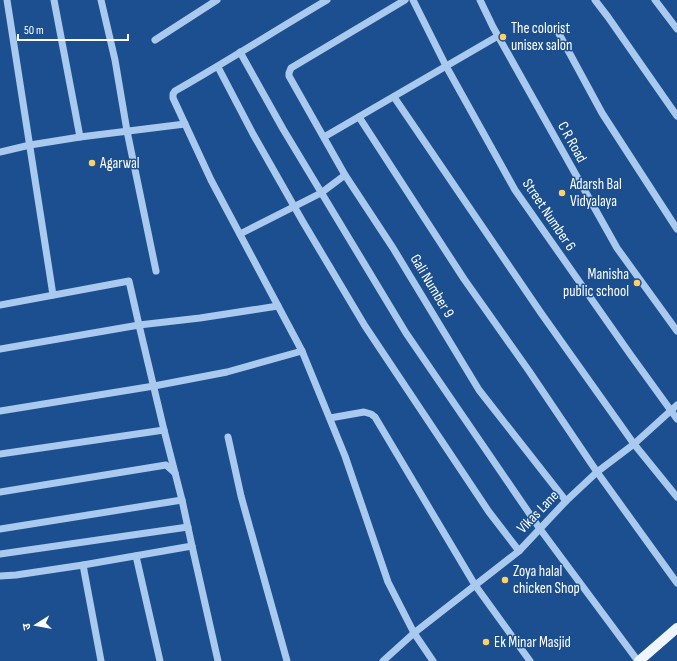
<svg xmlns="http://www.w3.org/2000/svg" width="677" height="661" viewBox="0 0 677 661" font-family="'Sofia Sans Condensed','Noto Sans Devanagari',sans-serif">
  <rect width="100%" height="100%" fill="#1b4f8f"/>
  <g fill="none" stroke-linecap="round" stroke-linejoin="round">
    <!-- minor -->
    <g stroke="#a9c9ee" stroke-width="7">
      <polyline points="7,0 53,295"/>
      <polyline points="54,0 80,137"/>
      <polyline points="101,0 115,60 127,131 156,271"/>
      <path d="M 327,0 C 276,30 226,62 175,91 L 173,94 L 173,98 L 211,180 L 302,351 L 345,456 L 388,582 L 414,633 L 433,661"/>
      <polyline points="405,0 291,68 289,73 289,76 345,175 393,248 479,390 566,501"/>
      <polyline points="413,0 446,66 515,190 630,354 677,419"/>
      <polyline points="480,0 493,27 617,248 677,331"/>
      <polyline points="595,0 608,17 677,116"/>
      <polyline points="655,0 677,29"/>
      <polyline points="557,30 602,113 677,229"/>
      <polyline points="155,40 217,0"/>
      <polyline points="240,52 283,129 406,333 540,529 638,661"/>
      <polyline points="218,67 253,134 303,222 365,326 489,512 519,551"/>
      <polyline points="394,97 541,313 634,444 677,497"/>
      <polyline points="359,117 464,279 529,371 597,472 677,583"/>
      <polyline points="324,137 498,36"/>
      <polyline points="0,152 30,145 80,137 185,124"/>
      <polyline points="240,234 321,193 345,175"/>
      <polyline points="0,305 129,281 139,325 164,430 182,500 192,546 218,661"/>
      <polyline points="0,349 139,325 200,318 278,306"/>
      <polyline points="0,411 154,386 227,372 302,351"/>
      <polyline points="330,418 364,412 371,414 375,417 475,585 530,661"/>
      <polyline points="228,437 241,496 287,661"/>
      <polyline points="0,454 164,430"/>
      <polyline points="0,492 166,465 175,473"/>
      <polyline points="0,529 182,500"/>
      <polyline points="0,554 188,527"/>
      <polyline points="136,556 160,661"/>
      <polyline points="83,565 101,661"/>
      <polyline points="0,576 16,575 83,565 192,546"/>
      <polyline points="383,661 414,633 519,551 566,501 597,472 634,444 677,405"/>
    </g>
    <!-- major -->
    <polyline stroke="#f0f6ff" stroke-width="10" points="639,661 677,628"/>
  </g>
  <!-- markers -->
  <g fill="#ffd166" stroke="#1b4f8f" stroke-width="1.5">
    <circle cx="503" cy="37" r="4"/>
    <circle cx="92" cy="163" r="4"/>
    <circle cx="562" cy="193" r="4"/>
    <circle cx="637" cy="283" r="4"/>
    <circle cx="505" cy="580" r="4"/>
    <circle cx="486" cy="642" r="4"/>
  </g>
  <g text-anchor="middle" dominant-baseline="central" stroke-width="3" stroke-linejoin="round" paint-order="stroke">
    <!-- poi labels -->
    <g font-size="15" fill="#fff" stroke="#1b4f8f" text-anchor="start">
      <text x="511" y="28">The colorist<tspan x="511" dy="17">unisex salon</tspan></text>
      <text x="100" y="163">Agarwal</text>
      <text x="570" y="184">Adarsh Bal<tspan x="570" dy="17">Vidyalaya</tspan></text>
      <text x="629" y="274" text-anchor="end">Manisha<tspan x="629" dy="17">public school</tspan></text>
      <text x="513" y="571">Zoya halal<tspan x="513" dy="17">chicken Shop</tspan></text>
      <text x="494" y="642">Ek Minar Masjid</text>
    </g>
    <!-- street labels -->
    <g font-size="15" fill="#fff" stroke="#1b4f8f">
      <text transform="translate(572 142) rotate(61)">C R Road</text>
      <text transform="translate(549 215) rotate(56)">Street Number 6</text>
      <text transform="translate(432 286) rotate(59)">Gali Number 9</text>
      <text transform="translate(538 512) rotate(-46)">Vikas Lane</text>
    </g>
  </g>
  <!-- north arrow -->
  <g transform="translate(36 625) rotate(259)" stroke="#1b4f8f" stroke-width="3" paint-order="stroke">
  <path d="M0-3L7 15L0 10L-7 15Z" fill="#ffffff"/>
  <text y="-6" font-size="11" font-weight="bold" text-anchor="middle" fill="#ffffff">उ</text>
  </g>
  <!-- scale -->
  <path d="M18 34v6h110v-6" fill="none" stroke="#ffffff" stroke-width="2"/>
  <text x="24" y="34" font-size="12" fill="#ffffff" stroke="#1b4f8f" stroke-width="3" paint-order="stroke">50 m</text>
</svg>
